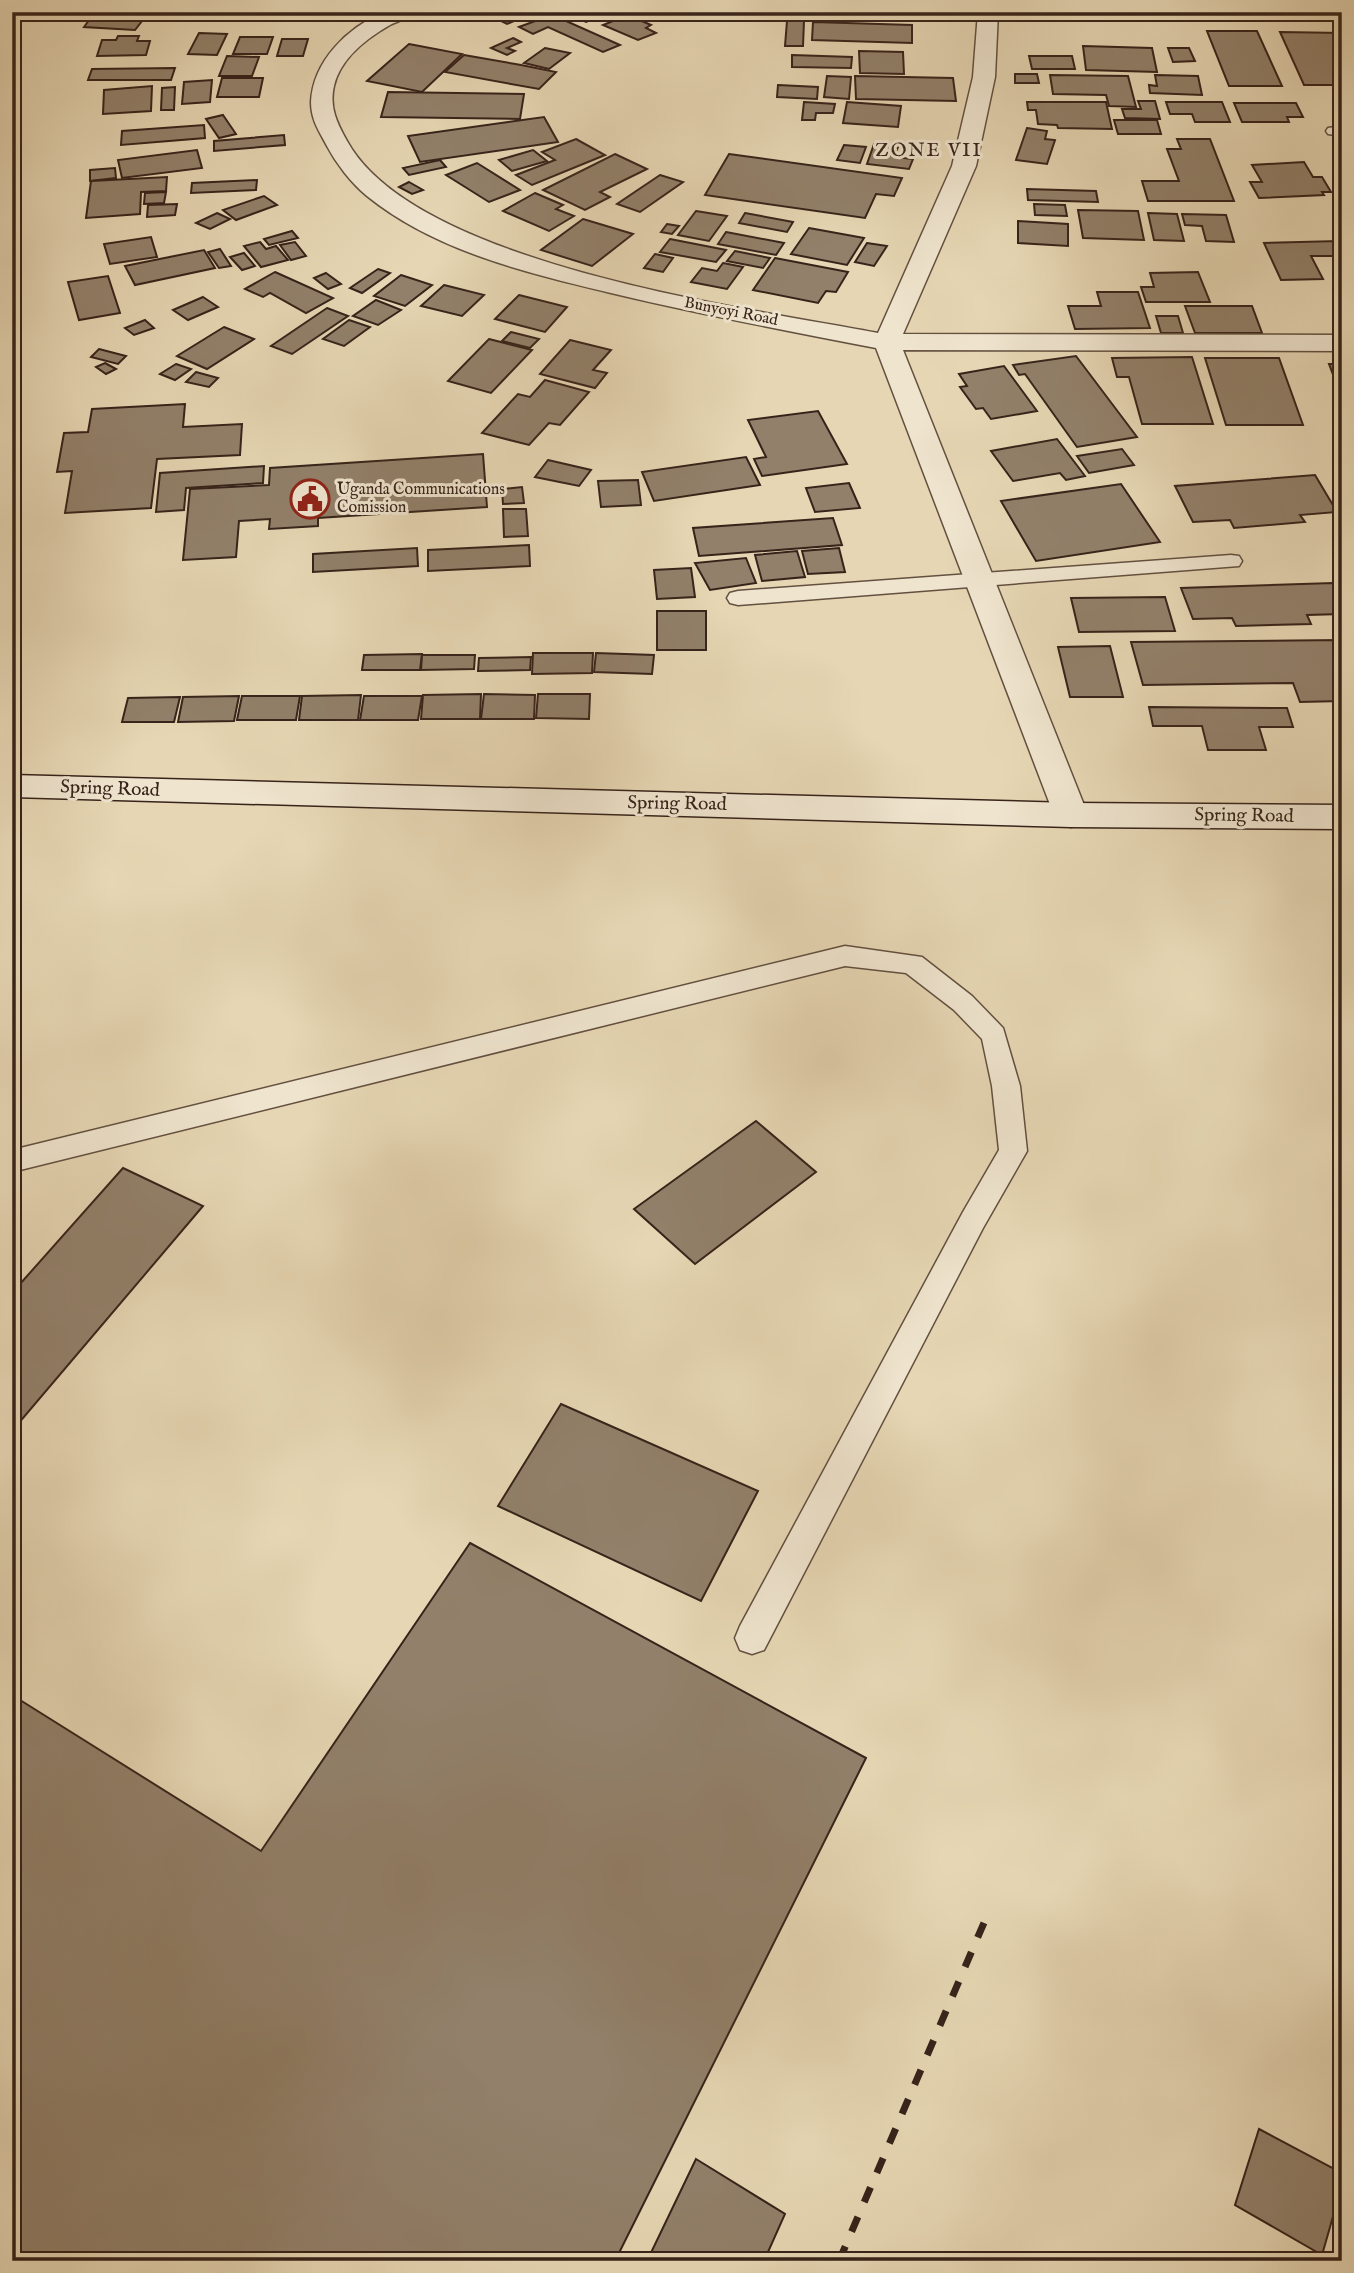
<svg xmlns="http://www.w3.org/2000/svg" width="1354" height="2273" viewBox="0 0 1354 2273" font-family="'IM FELL English',serif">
  <rect width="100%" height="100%" fill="#e6d6b3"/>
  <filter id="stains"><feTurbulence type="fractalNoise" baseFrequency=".00286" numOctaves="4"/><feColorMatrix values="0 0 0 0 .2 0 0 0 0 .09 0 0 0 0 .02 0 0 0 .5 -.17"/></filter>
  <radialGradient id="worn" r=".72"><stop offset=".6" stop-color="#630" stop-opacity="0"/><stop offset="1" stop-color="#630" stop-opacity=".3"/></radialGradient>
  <!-- building -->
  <g fill="#92806a" stroke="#37231a" stroke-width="2">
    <polygon points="95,12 149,12 135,30 84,27"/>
    <polygon points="483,12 513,12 523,17 507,24"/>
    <polygon points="526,12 546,12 620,45 603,52 548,27 533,34 519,27 541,19"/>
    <polygon points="567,12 613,12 586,22"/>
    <polygon points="801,12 847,12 847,17 800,16"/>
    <polygon points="628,15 651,25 646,28 656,33 638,40 603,25"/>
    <polygon points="787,21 804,21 803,46 785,46"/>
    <polygon points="813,22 912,25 912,43 812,40"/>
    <polygon points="1207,31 1257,31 1282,86 1229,86"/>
    <polygon points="1280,32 1342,33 1342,85 1304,85"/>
    <polygon points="199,33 227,34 217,55 188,54"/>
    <polygon points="118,36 139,36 137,41 150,41 146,55 97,56 102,40 116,40"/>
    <polygon points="240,37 273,37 267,54 233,54"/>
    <polygon points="513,38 521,42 507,48 515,51 507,55 491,48"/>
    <polygon points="282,39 308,39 303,56 277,56"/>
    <polygon points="409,44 462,54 422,92 367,81"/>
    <polygon points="1083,46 1152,48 1157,72 1086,70"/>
    <polygon points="545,48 570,53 549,69 524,63"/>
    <polygon points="1168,48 1189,48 1195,61 1173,62"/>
    <polygon points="859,51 903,52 904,74 860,73"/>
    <polygon points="464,55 521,65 556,72 539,89 445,72"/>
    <polygon points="792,55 852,57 851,68 792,67"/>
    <polygon points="227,56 259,57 252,76 219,76"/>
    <polygon points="1029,56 1072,56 1075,69 1032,69"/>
    <polygon points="175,68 171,80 88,80 92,69"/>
    <polygon points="1015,74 1037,74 1039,83 1015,83"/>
    <polygon points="1050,75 1128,76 1136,107 1109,106 1106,95 1053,94"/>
    <polygon points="1155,75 1198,76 1202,95 1150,93 1149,85 1157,86"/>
    <polygon points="827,76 851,77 849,99 824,97"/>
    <polygon points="855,76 953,78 956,101 856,99"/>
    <polygon points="222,78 263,78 259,97 217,97"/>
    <polygon points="212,80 210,102 182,104 184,82"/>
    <polygon points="778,85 818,87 817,99 777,97"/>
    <polygon points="152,86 151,111 103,114 104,90"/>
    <polygon points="175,87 174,110 161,110 162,88"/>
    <polygon points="388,92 524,94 520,119 381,117"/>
    <polygon points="1138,101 1155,101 1160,119 1125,118 1122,109 1141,109"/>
    <polygon points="804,102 835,104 833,113 816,113 815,120 802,120"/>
    <polygon points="847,102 901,106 898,127 843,123"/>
    <polygon points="1027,102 1106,102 1112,129 1058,128 1057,125 1038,124 1036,110 1028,110"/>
    <polygon points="1166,102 1222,102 1230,122 1195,122 1192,114 1170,114"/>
    <polygon points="1234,103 1296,103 1303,117 1287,117 1289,122 1242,122"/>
    <polygon points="223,115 236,134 219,138 206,119"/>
    <polygon points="544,117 558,142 420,162 408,136"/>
    <polygon points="1114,120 1157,120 1161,134 1118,134"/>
    <polygon points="204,125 205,138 121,145 122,131"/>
    <polygon points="1027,128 1047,131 1045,139 1055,140 1047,164 1016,160"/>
    <polygon points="284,135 285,145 214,151 214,141"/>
    <polygon points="576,139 605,155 532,185 516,175 555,160 542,152"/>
    <polygon points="1177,139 1210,139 1234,201 1148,201 1142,181 1179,181 1167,149 1181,149"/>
    <polygon points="874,144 898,147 894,157 913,159 909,169 867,164"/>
    <polygon points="844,145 866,147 860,163 837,160"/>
    <polygon points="197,150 202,168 122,178 118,160"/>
    <polygon points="533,150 547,161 512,171 499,160"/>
    <polygon points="615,154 647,169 600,192 610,197 585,210 543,190"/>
    <polygon points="729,154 902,178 894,196 876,194 865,218 705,195"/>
    <polygon points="440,160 446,167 409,175 403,168"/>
    <polygon points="1304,162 1313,177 1322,177 1331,192 1322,192 1324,195 1259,198 1250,182 1262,182 1252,165"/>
    <polygon points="477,163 520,190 489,202 446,175"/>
    <polygon points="115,168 116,178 90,181 90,170"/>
    <polygon points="660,175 683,182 640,212 617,204"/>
    <polygon points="167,177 166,191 141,192 140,214 86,218 91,181"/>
    <polygon points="257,180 256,190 191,193 192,183"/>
    <polygon points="409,182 423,190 412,194 399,187"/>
    <polygon points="1027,189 1096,191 1098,202 1028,200"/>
    <polygon points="166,192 164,203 144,204 145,193"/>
    <polygon points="535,193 563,205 556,209 574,216 549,231 503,211"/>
    <polygon points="264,196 277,205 236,220 223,210"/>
    <polygon points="177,204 175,215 147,217 148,205"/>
    <polygon points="1034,204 1065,205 1067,216 1035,215"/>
    <polygon points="1078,210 1138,211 1144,240 1083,238"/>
    <polygon points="696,211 727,216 709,241 678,235"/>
    <polygon points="217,213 230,219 210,229 196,223"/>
    <polygon points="745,213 793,222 787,232 739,223"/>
    <polygon points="1148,213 1177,214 1184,241 1154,240"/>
    <polygon points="1182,214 1226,215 1234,242 1206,241 1202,226 1185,225"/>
    <polygon points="583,219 633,234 592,266 541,250"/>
    <polygon points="1018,221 1068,224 1068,246 1018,243"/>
    <polygon points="667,224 679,226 672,234 661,232"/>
    <polygon points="809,228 864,238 847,265 791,254"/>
    <polygon points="292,231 298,238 269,245 264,239"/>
    <polygon points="726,232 784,243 776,255 718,244"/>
    <polygon points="151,237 157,257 110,264 104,244"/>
    <polygon points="670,239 726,250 716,262 660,252"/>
    <polygon points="1339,241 1342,256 1311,256 1323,279 1281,280 1264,243"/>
    <polygon points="260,242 266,249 276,246 288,260 261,267 244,246"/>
    <polygon points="295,242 306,256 291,260 280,245"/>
    <polygon points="867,243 887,246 874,266 855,262"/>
    <polygon points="220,249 231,266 219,268 208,252"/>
    <polygon points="204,250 215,268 135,285 125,266"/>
    <polygon points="735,251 770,258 763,268 727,261"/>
    <polygon points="244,253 255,266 242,270 230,257"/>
    <polygon points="655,254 673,258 663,272 644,268"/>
    <polygon points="775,258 848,272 836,292 826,291 818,303 753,290"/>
    <polygon points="723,263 743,267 727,289 691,282 702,268 717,271"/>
    <polygon points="378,269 390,273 362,293 350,288"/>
    <polygon points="275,272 333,298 306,313 270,293 263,297 245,289"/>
    <polygon points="1198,272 1210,302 1146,302 1141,287 1154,287 1150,273"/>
    <polygon points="326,273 341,284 328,289 314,278"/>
    <polygon points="401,275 432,285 405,306 374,296"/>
    <polygon points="108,276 120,313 79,320 68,282"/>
    <polygon points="444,285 484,295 462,316 421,306"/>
    <polygon points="1097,292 1138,292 1150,328 1075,329 1068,306 1101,306"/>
    <polygon points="519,295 567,307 545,332 495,319"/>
    <polygon points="203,297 218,307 188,320 173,310"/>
    <polygon points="376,300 401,310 378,325 353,316"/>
    <polygon points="1185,306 1252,306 1262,333 1195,333"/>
    <polygon points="327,308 348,316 292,354 271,346"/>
    <polygon points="1156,316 1178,316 1183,333 1161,333"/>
    <polygon points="145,320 154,328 134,335 125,328"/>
    <polygon points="349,320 370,327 344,346 323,339"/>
    <polygon points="224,327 254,339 207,369 177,356"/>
    <polygon points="511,332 539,339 530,348 502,341"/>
    <polygon points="489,339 532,350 491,393 448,381"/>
    <polygon points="570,340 611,350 593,370 607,373 595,388 540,374"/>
    <polygon points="99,349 126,356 118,364 91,357"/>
    <polygon points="1076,356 1137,437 1077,447 1025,374 1019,375 1013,365"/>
    <polygon points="1192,357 1213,424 1142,424 1129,377 1117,377 1112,358"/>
    <polygon points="1205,358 1279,358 1303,425 1226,425"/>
    <polygon points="105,363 116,369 106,374 96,367"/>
    <polygon points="176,364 191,369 175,380 160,374"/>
    <polygon points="1329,364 1342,364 1342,393 1340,393"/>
    <polygon points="1004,366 1037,411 991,419 983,408 976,409 960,387 967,386 959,374"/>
    <polygon points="196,372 218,378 209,387 186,382"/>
    <polygon points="545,380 589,392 560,425 549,423 529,445 482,433 518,394 530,397"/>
    <polygon points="185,404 183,427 242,424 240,455 157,459 151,508 65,513 72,471 57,472 64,433 88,432 92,409"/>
    <polygon points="818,411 847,464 762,476 754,459 766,457 748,420"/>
    <polygon points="1057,439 1085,476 1066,480 1060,473 1013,481 991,451"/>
    <polygon points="1122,449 1134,465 1089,473 1077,456"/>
    <polygon points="483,454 487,507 318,518 318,526 269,529 270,519 239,521 236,557 183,560 190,489 269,485 270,468"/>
    <polygon points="746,457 760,485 654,501 642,472"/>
    <polygon points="548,460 591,470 579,486 535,477"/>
    <polygon points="264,466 263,483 186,488 184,510 156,512 160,473"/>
    <polygon points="1315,475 1337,512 1300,515 1305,522 1234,528 1230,520 1193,522 1175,486"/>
    <polygon points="638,480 641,505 601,507 598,481"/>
    <polygon points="849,483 860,508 815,512 806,488"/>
    <polygon points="1121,484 1160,542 1036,561 1001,501"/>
    <polygon points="522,487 524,503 503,504 502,489"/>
    <polygon points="503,509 526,509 528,536 504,537"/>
    <polygon points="833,518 842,545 699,556 693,528"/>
    <polygon points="529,545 530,566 428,571 428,550"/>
    <polygon points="417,548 418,566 313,572 313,554"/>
    <polygon points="839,548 845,572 808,574 802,551"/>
    <polygon points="797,551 805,577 762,581 755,555"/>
    <polygon points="746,558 756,583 710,590 695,563"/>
    <polygon points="691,568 695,597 657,599 654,570"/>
    <polygon points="1333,583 1342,603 1342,614 1307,615 1311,624 1236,626 1232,618 1193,619 1181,588"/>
    <polygon points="1165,597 1175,631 1079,632 1071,598"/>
    <rect x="657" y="611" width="49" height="39"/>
    <polygon points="1342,640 1342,701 1300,702 1293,683 1143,685 1131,642"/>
    <polygon points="1110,646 1123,697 1070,697 1058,647"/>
    <polygon points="533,653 593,653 592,673 532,674"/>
    <polygon points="596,653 654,655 652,674 594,672"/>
    <polygon points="422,654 420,670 362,670 364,655"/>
    <polygon points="422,655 475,655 474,669 421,670"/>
    <polygon points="531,657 530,670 478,671 479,658"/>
    <polygon points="481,694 480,719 421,719 423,695"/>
    <polygon points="484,694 535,695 534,719 481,719"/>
    <polygon points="538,694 590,694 589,719 536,718"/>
    <polygon points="361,695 358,720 299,720 302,696"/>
    <polygon points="239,696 234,721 178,722 183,697"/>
    <polygon points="242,696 300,696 296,720 237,720"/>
    <polygon points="364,696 422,696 418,720 360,720"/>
    <polygon points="180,697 174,722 122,722 128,698"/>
    <polygon points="1149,707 1287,708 1293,727 1259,727 1266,750 1208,750 1202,726 1153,726"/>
    <polygon points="756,1121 816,1172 695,1264 634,1209"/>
    <polygon points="123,1168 203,1206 12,1431 12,1293"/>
    <polygon points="561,1404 758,1491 701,1601 498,1506"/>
    <polygon points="470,1543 866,1758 615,2261 12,2261 12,1695 261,1851"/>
    <polygon points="1259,2129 1342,2173 1342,2185 1322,2255 1235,2205"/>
    <polygon points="696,2159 785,2214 764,2261 647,2261"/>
  </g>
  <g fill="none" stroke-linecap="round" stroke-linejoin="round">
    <!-- service casing -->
    <g stroke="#635040" stroke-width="3">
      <g id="service">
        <polygon points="1342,126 1342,136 1328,134 1326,131 1328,128"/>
        <polygon points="1231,555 1239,556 1242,561 1239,566 738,605 730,603 727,598 730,593 738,591"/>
        <polygon points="845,946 922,957 972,996 1003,1028 1020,1086 1027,1151 983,1228 764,1650 752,1654 740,1650 735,1638 740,1626 963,1212 999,1150 992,1086 982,1039 954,1010 906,973 845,966 12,1172 12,1150"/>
      </g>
    </g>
    <!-- minor casing -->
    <g stroke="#635040" stroke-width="3">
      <path id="minor" d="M 384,12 L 412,12 C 407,20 397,21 390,25 C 367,38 340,59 334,86 C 329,107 337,123 347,141 C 415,265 746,308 878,333 L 952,166 L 973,77 L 978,12 L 998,12 L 995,77 L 976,166 L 903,334 L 1342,335 L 1342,351 L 903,350 L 1088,815 L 1083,823 L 1071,827 L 1059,823 L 1054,815 L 876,348 C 787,331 699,314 611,293 C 527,273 435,251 367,196 C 351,183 336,163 327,146 C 319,131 311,120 311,102 C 313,61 347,28 384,12 Z"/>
    </g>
    <!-- secondary casing -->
    <g stroke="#37231a" stroke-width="3">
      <polygon id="secondary" points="12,775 1071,803 1342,805 1342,829 1071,827 12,797"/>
    </g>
    <!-- service -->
    <use href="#service" fill="#efe4ce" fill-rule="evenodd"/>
    <!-- minor -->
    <use href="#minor" fill="#efe4ce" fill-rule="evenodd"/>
    <!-- secondary -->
    <use href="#secondary" fill="#efe4ce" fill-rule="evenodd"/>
    <!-- rail -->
    <polyline stroke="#37231a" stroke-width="7" stroke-dasharray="16 16" stroke-linecap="butt" points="839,2261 989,1911"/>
  </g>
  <!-- icons -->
  <defs>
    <g id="civic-ring" transform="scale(2.0125)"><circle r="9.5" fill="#efe4ce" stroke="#8f2418" stroke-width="1.5"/><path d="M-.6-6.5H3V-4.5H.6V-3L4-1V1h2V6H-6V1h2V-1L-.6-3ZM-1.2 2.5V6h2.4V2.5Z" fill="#8f2418"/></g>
  </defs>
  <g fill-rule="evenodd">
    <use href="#civic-ring" x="310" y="499"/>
  </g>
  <g text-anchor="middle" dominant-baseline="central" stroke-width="6" stroke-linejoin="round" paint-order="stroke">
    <!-- far-street labels -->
    <g font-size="16" fill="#37231a" stroke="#efe4ce">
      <text transform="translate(731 312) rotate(11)">Bunyoyi Road</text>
    </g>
    <!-- far-poi labels -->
    <g font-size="16" fill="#37231a" stroke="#efe4ce" text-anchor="start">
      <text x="337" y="490">Uganda Communications<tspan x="337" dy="18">Comission</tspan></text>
    </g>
    <!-- far-quarter labels -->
    <g font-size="19" letter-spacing="2" fill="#37231a" stroke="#efe4ce">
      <text x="929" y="151">ZONE VII</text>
    </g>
    <!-- street labels -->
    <g font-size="19" fill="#37231a" stroke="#efe4ce">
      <text transform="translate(110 789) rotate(2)">Spring Road</text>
      <text transform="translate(677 804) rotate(1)">Spring Road</text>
      <text transform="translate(1244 816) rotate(1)">Spring Road</text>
    </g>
  </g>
  <!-- margin -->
  <rect width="1354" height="2273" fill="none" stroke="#e6d6b3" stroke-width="42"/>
  <rect x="14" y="14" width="1326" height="2245" fill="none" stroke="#37231a" stroke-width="3.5"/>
  <rect x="21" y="21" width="1312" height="2231" fill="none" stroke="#37231a" stroke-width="2"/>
  <rect width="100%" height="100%" filter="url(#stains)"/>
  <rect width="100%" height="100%" fill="url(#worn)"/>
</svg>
